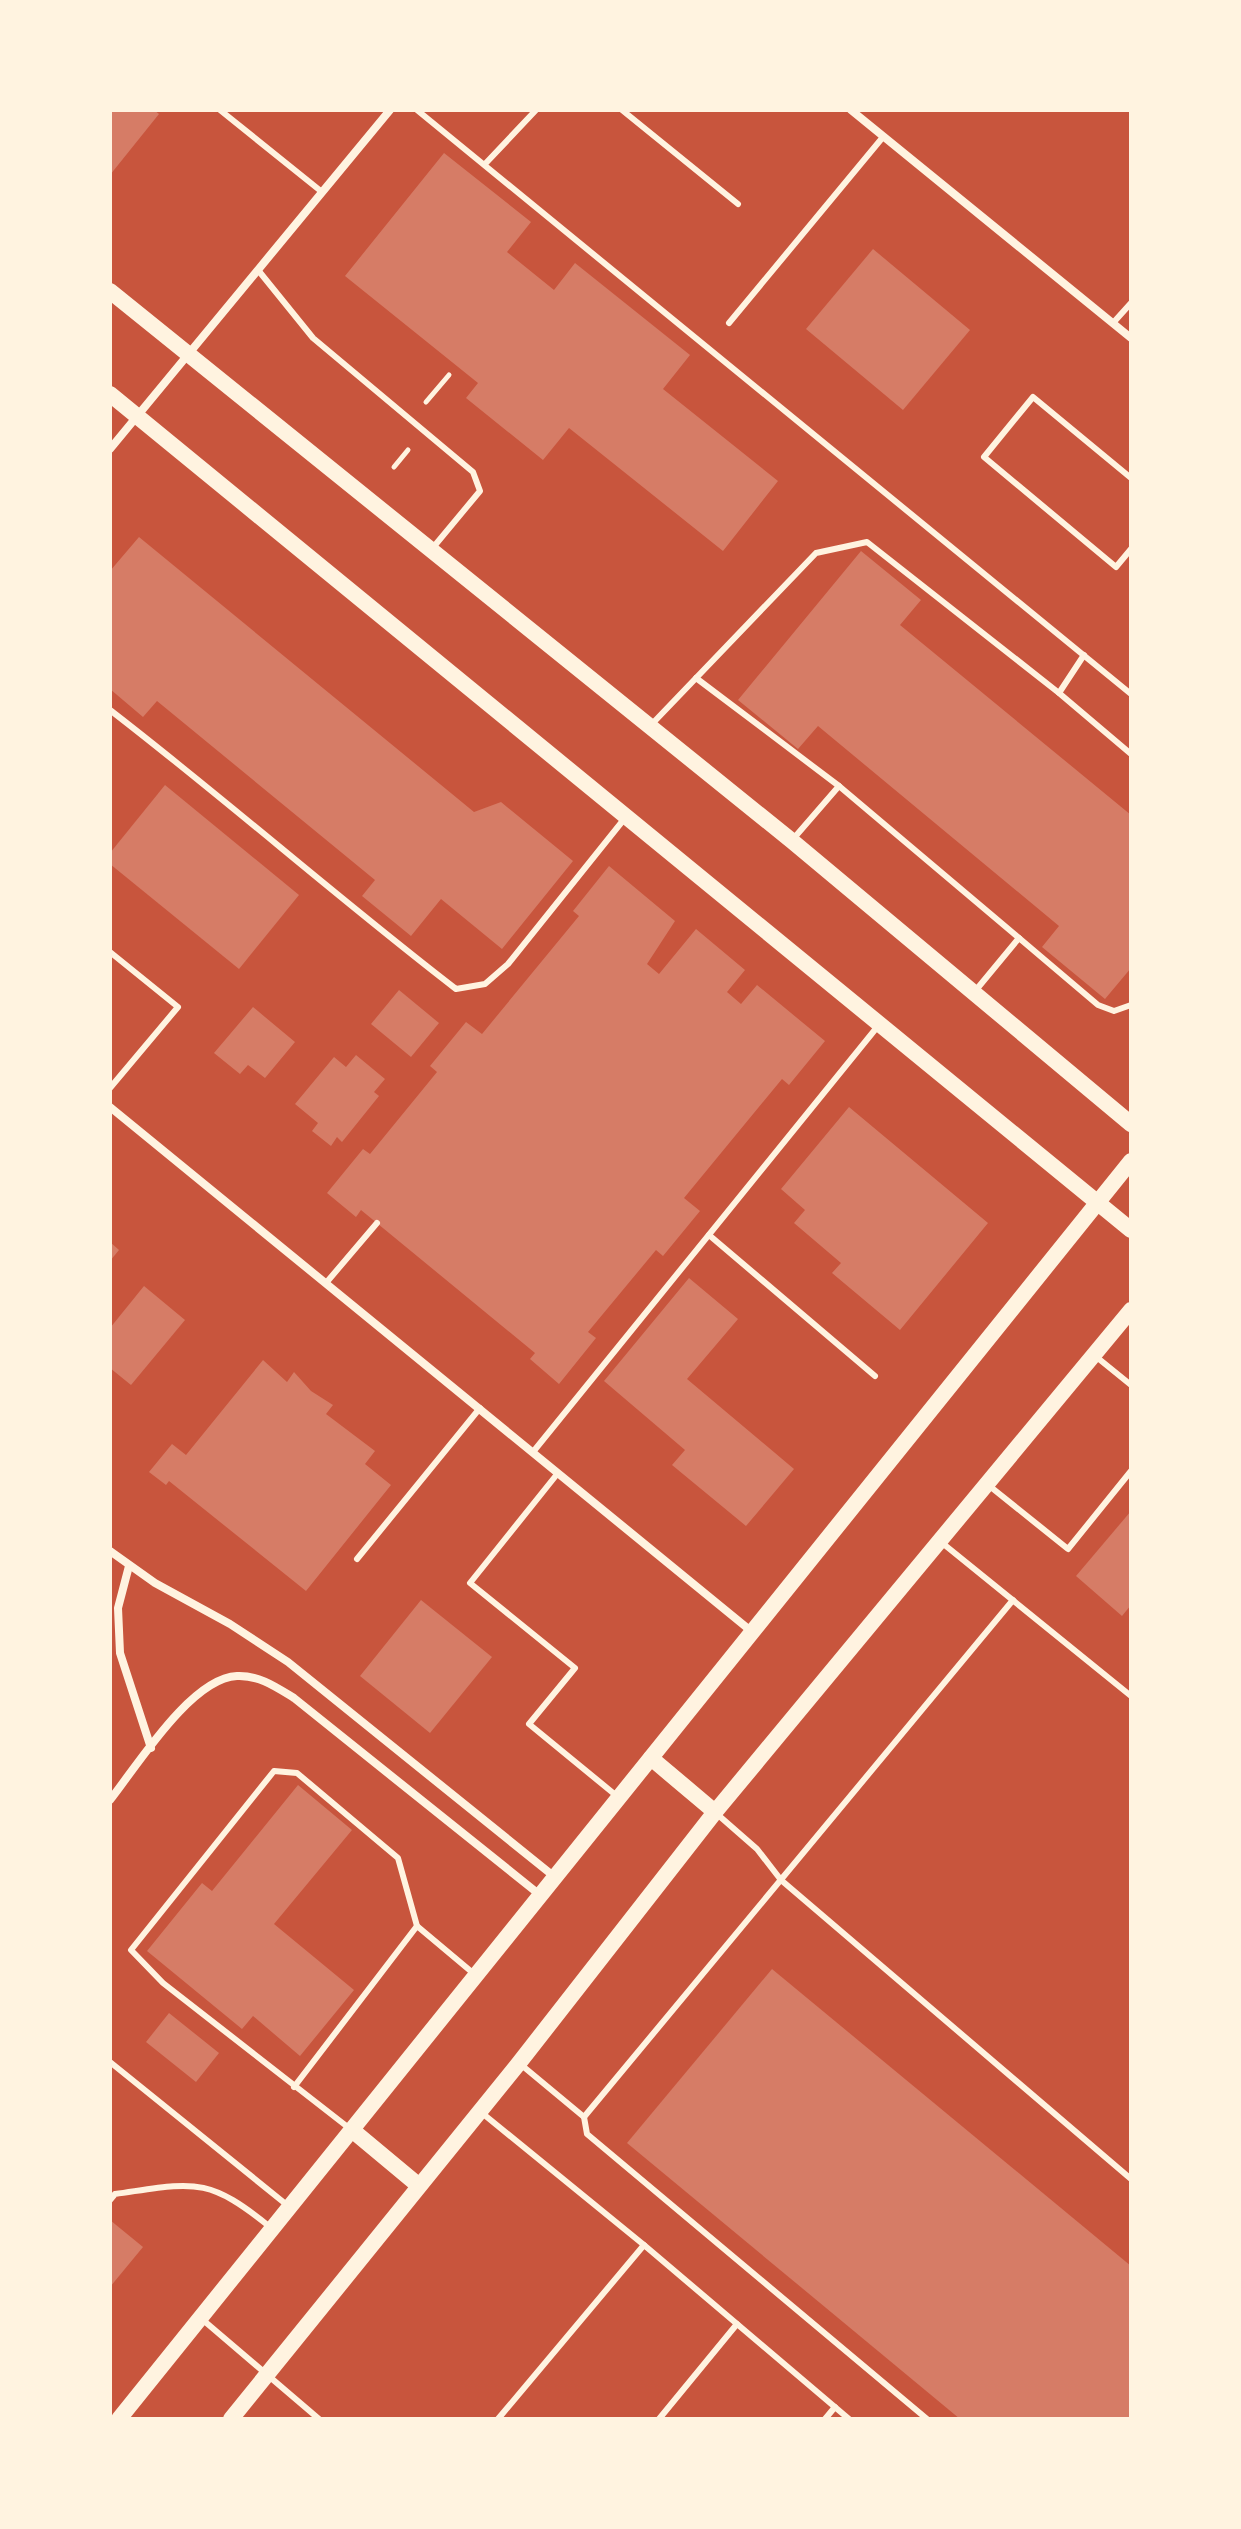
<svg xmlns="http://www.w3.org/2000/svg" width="1241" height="2529" viewBox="0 0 1241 2529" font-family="Roboto,sans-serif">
  <rect width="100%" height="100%" fill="#c8553d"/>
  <!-- building -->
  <g fill="#d67c66">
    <polygon points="110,110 154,110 159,114 110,175"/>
    <polygon points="444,153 531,222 507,252 554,290 575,263 690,355 663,389 778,481 723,551 569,428 543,460 466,398 478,383 345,276"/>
    <polygon points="873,249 970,330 903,410 806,329"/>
    <polygon points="139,537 474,812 501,802 573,861 502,949 441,899 411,936 362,896 375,880 157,701 143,717 110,689 110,571"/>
    <polygon points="861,551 921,600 900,625 1131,815 1131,968 1105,999 1042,947 1059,926 818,726 798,749 738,700"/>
    <polygon points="165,785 299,895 239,969 110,864 110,853"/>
    <polygon points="609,866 675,921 647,964 659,974 696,929 745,970 727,992 741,1004 757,985 825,1041 789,1085 782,1079 684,1198 700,1211 663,1256 656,1250 588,1332 596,1338 559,1384 530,1359 535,1353 361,1210 356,1217 327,1193 363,1149 370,1154 437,1072 430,1066 466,1022 482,1034 579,916 573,911"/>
    <polygon points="399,990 439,1023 411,1057 371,1024"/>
    <polygon points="253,1007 295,1042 265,1078 248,1065 240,1074 214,1053"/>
    <polygon points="356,1055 385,1079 374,1092 379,1096 342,1142 337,1137 331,1146 312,1131 318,1123 295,1104 334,1057 346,1067"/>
    <polygon points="849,1107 988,1223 900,1330 832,1273 841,1263 794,1223 805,1210 781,1189"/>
    <polygon points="110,1242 119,1250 110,1261"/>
    <polygon points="689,1278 738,1319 687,1379 794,1469 746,1526 672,1465 685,1450 604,1381"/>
    <polygon points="144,1286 185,1320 131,1385 110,1368 110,1328"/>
    <polygon points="263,1360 287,1382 294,1372 311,1391 333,1405 326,1414 375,1451 365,1464 391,1485 306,1591 169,1481 166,1485 149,1472 172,1444 186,1455"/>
    <polygon points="1131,1511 1131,1605 1122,1616 1076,1576"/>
    <polygon points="421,1600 492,1657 430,1733 360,1676"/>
    <polygon points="298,1785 352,1830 274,1924 354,1990 300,2056 253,2016 242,2029 147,1951 202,1883 212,1891"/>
    <polygon points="772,1969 1131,2266 1131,2419 960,2419 627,2143"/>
    <polygon points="169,2013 219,2053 196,2082 146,2042"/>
    <polygon points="110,2220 143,2247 110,2287"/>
  </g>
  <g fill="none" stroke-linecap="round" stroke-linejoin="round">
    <!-- path -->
    <g stroke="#fff3e0" stroke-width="5">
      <polyline points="426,402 449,375"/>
      <polyline points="394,467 408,450"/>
    </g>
    <!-- service -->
    <g stroke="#fff3e0" stroke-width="6">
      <polyline points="220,110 322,192"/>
      <polyline points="417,110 1131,694"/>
      <polyline points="622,110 738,204"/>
      <polyline points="485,164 536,110"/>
      <polyline points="258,270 313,338 473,472 480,491 431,550"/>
      <polyline points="729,323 883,137"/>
      <polyline points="1113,323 1131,303"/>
      <polyline points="1131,478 1033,397 984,457 1116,567 1131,549"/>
      <polyline points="696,678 839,786 1019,938"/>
      <polyline points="1059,693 1131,754"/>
      <path d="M 110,710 C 228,801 339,899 456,989 L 485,984 L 508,964 L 625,818"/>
      <polyline points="651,725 816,553 867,542 1059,693 1084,655"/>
      <polyline points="794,838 839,786"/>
      <polyline points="110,952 178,1007 110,1088"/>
      <polyline points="976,990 1019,938 1098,1005 1114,1011 1131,1005"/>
      <polyline points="709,1235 875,1376"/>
      <polyline points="326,1283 377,1223"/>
      <polyline points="1094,1355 1131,1385"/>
      <polyline points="533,1452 878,1026"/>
      <polyline points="558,1473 470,1583 575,1668 529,1724 618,1797"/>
      <polyline points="987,1484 1068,1549 1131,1471"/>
      <polyline points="941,1542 1131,1696"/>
      <polyline points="357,1559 480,1408"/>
      <polyline points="717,1814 757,1849 781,1880 1131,2179"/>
      <polyline points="110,2062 287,2205"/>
      <polyline points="519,2063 584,2117 587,2134 927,2419"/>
      <polyline points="294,2087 417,1926 473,1973"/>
      <polyline points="482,2113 644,2245"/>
      <polyline points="584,2117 1013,1600"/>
      <polyline points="349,2128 163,1983 131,1950 274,1771 297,1773 398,1858 417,1926"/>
      <path d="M 110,2200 L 115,2194 C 193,2183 206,2175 270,2227"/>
      <polyline points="203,2320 319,2419"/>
      <polyline points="498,2419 644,2245 849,2419"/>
      <polyline points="659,2419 737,2324"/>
      <polyline points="825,2419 835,2407"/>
    </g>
    <!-- minor -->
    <g stroke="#fff3e0" stroke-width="8">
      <polyline points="851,110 1131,338"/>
      <polyline points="110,449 390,110"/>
      <polyline points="110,1107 751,1631"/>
      <polyline points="110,1551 155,1583 230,1624 288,1662 556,1878"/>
      <polyline points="129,1566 118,1608 120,1653 151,1748"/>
      <path d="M 110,1800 C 137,1766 191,1678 237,1676 C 259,1675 276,1687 294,1698 L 540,1895"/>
    </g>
    <!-- secondary -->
    <g stroke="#fff3e0" stroke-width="16">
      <polyline points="110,291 792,841 1131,1124"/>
      <polyline points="110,394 1131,1230"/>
      <polyline points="651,1758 715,1812"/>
      <polyline points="352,2130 418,2185"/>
      <polyline points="119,2419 1131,1161"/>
      <polyline points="231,2419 519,2063 715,1812 1131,1310"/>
    </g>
  </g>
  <!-- border -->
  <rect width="1241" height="2529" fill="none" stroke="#fff3e0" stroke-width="224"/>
</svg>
